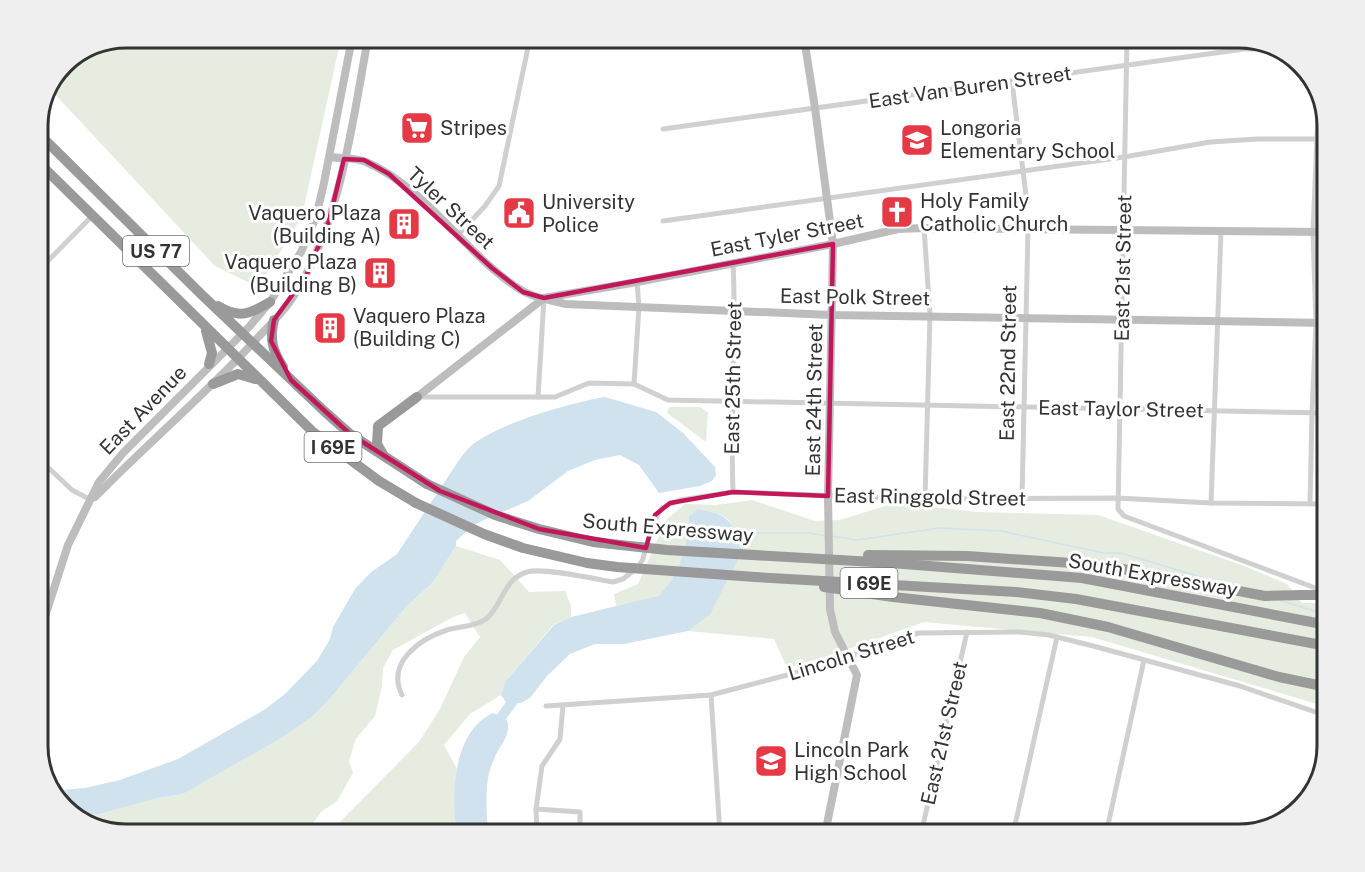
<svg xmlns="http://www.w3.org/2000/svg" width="1365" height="872" viewBox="0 0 1365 872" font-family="'Public Sans',sans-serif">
  <rect width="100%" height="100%" fill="#fff"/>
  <!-- green -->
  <g fill="#e6ecdf">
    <polygon points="126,38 341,38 302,216 263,280 252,284 215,266 51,90 64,63"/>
    <polygon points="669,407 700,407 708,413 706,442 667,413"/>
    <path d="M 752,500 L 815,521 L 840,520 L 895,503 L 977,512 L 1098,515 L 1247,567 L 1287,584 L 1302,603 L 1327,603 L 1327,707 L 1092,637 L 924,622 L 831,655 L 787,668 L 774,639 L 688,631 L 710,615 L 748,540 L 749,533 C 732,534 736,527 726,518 C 718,512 707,511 698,509 L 689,516 C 688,538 680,586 657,596 C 645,602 629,603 616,606 L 614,594 L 638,584 L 666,520 L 685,504 L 716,505 Z"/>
    <polygon points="456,546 500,560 529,592 565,591 571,606 571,617 553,625 505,682 501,695 470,714 444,745 457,769 455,795 457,834 347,834 337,825 419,742 440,709 464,657 480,637 465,613 453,617 393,650 383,668 382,686 375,716 356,739 349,761 353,773 337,801 321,812 305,834 126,834 77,820 73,816 100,814 158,798 183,794 283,737 313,716 328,701 406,607 433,582"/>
  </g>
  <!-- water -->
  <g fill="#cfe2ee">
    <path d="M 605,397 L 656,412 L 683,433 L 715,467 L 716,475 L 712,481 L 700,486 L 659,493 L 639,465 L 620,455 L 595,460 L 568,471 L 528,501 L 475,524 L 456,541 L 456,546 L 433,582 L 406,607 L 328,701 L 313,716 L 283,737 L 183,794 L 158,798 L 100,814 L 73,816 L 50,791 L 85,788 L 120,780 L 178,759 L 264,710 L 285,694 L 317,661 L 330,639 L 333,627 L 355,589 L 370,573 L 397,554 L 459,460 C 463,455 467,449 472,445 C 500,423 569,403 605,397 Z"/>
    <path d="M 698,509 C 707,511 719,512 726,519 C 731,523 734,529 740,533 L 742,530 L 749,533 L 748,540 L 710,615 L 688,631 L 624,644 L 595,644 L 570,654 L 547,676 L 530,698 L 521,703 L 506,702 L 501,695 L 505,682 L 554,625 L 571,617 L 658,596 C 681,575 687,546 689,516 Z"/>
    <path d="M 493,713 L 507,720 C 512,735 499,746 494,759 C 483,782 487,810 488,834 L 457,834 C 451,796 452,732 493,713 Z"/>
  </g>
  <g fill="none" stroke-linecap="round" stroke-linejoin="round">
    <!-- stream -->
    <g stroke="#cfe2ee" stroke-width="1.5">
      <polyline points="749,533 809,533 826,536"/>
      <polyline points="830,536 857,540 939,528 1001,531 1104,553 1121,553 1214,581"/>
      <polyline points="1279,600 1327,615"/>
    </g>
    <!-- river -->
    <polyline stroke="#cfe2ee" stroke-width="10" points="494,727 518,694"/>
    <!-- street -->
    <g stroke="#d0d0d0" stroke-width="5">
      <polyline points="1127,38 1118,509 1124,516 1326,592"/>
      <polyline points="1012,82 1027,203"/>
      <polyline points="663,129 1208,54 1244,49 1277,49"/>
      <polyline points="663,221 1124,157 1210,142 1258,139 1327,139"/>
      <polyline points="924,228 930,315 925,499"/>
      <polyline points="458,235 485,206 499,186 530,38"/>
      <polyline points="38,271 92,216"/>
      <polyline points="634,384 639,307 637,282"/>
      <polyline points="417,397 555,397 589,383 634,384 668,400 1327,413"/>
      <polyline points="538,397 544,298"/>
      <polyline points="38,458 72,490 91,500"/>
      <path d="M 733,492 C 730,416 737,339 733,263"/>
      <polyline points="1022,498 1028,229"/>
      <polyline points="1211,503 1221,231"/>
      <polyline points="1310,504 1312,413 1316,323 1313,232 1319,91"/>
      <path d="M 402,695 C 386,663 419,639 447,630 C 460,626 475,627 486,619 C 503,605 503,579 527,572 C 542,567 595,579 613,582 L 623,579 L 638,567 L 643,559 L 652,524 L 662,508 L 680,500 L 733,492 L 925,499 L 1117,498 L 1211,503 L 1327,504"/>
      <polyline points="711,695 720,834"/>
      <polyline points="546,706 711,695 806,670 872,649 896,638 919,633 1020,632 1049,635 1097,647 1240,686 1327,716"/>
      <polyline points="536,809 580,812 580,834"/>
      <polyline points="537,834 536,809 542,766 560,739 563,705"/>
      <polyline points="921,834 967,632"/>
      <polyline points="1013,834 1057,637"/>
      <polyline points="1106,834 1144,660"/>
    </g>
    <!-- secondary -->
    <g stroke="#bdbdbd" stroke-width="8">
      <polyline points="631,38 665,38"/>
      <polyline points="804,38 815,108 833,244 828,496 830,609 835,632 857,675 825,834"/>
      <path d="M 330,157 C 341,159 356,157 366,162 C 427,188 466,256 521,290 C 533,298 551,300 565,304 L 832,315 L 1327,323"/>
      <polyline points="417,397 544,298 637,282 833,244 898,229 924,228 1327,232"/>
      <path d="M 95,497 C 146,445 201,398 251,345 C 265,329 282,315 293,297 C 341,222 352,124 368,38"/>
      <polyline points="38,638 68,545 99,482 123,453 249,327 270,302 301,252 316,217 324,183 352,38"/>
    </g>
    <!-- highway -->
    <g stroke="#9a9a9a" stroke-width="10">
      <polyline points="38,133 202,295 323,410 350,434 427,484"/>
      <polyline points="38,162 313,432 379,481 416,503"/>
      <path d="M 218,306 C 239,319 250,314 270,302"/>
      <path d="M 274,320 C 269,340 273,351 283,367"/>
      <polyline points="206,331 212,353 209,364"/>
      <polyline points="213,384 238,374 255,379"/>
      <polyline points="384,456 377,444 378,426 417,397"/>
      <polyline points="1304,595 1327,595"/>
      <polyline points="1255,670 1279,677 1327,687"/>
    </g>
    <!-- highway-bridge -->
    <g stroke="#9a9a9a" stroke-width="10">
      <polyline points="427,484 495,515 539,529 593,542 667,550 891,563 1082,578 1327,625"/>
      <polyline points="416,503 484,534 523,548 587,563 617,567 755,577 1016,592 1076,599 1327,646"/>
      <polyline points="868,555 967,556 1102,565 1265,596 1304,595"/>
      <polyline points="824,587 893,597 1040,613 1108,627 1255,670"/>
    </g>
  </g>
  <!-- marked area -->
  <path fill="none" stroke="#c2185b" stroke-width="4.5" stroke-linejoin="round" d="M 344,159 L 364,160 L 389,174 L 492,268 L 523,292 L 544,298 L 833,244 L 828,496 L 733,492 L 670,503 L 655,515 L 646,548 L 539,529 L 440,491 L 350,434 L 291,380 L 271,341 L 274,320 L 306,276 L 329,221 Z"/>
  <!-- icons -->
  <defs>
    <g id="supermarket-square" transform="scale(1.725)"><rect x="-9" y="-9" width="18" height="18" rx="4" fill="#e63946" stroke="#fff"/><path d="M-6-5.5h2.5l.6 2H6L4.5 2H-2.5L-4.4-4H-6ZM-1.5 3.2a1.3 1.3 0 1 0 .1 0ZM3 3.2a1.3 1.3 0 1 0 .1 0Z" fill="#fff"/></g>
    <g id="school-square" transform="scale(1.725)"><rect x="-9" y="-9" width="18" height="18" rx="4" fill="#e63946" stroke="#fff"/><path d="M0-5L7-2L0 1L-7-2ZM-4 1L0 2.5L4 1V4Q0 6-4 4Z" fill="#fff"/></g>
    <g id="church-square" transform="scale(1.725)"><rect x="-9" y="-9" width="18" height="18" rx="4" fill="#e63946" stroke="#fff"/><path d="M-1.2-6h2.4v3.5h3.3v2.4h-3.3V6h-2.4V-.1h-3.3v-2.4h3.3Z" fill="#fff"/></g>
    <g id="civic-square" transform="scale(1.725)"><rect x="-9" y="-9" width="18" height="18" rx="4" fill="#e63946" stroke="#fff"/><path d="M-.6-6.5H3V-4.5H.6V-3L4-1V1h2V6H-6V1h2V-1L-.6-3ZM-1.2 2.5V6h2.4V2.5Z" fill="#fff"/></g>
    <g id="building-square" transform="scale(1.725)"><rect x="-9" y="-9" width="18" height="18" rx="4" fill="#e63946" stroke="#fff"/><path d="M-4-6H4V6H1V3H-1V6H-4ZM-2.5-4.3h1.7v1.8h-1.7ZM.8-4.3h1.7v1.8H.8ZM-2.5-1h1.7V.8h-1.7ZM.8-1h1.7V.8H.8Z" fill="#fff"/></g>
  </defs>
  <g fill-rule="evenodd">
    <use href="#supermarket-square" x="417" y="128"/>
    <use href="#school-square" x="917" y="140"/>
    <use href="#church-square" x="897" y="212"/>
    <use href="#civic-square" x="519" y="213"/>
    <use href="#building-square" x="404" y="224"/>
    <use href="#building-square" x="380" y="273"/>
    <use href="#building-square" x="330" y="328"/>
    <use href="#school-square" x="771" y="761"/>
  </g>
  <g text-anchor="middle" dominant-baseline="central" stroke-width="6" stroke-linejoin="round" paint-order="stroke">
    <!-- shield labels -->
    <g fill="#fff" stroke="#707070" stroke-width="1.5">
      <rect x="123" y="236" width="66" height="30" rx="4.5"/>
      <rect x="304.5" y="432" width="57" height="30" rx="4.5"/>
      <rect x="840.5" y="568" width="57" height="30" rx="4.5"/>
    </g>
    <g font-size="18" font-weight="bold" fill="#333">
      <text x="156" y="251">US 77</text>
      <text x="333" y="447">I 69E</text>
      <text x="869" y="583">I 69E</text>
    </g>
    <!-- street labels -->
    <g font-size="20" fill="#333" stroke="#fff">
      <text transform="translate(970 87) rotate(-8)">East Van Buren Street</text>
      <text transform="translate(451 208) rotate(43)">Tyler Street</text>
      <text transform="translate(787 235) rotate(-11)">East Tyler Street</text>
      <text transform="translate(1123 268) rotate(-89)">East 21st Street</text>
      <text transform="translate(855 297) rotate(1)">East Polk Street</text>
      <text transform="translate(1008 363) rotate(-89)">East 22nd Street</text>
      <text transform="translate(733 378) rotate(-89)">East 25th Street</text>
      <text transform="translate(814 400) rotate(-89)">East 24th Street</text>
      <text transform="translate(1121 409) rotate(1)">East Taylor Street</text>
      <text transform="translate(143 410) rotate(-46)">East Avenue</text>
      <text transform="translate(930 497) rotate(1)">East Ringgold Street</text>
      <text transform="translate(668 528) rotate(5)">South Expressway</text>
      <text transform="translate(1153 575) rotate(10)">South Expressway</text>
      <text transform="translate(851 655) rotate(-17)">Lincoln Street</text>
      <text transform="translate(944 733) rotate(-77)">East 21st Street</text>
    </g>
    <!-- poi labels -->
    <g font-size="20" fill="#333" stroke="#fff" text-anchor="start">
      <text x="440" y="128">Stripes</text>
      <text x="940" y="128">Longoria<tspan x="940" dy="23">Elementary School</tspan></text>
      <text x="920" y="201">Holy Family<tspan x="920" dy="23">Catholic Church</tspan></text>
      <text x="542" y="202">University<tspan x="542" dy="23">Police</tspan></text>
      <text x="381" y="213" text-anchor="end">Vaquero Plaza<tspan x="381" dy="23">(Building A)</tspan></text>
      <text x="357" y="262" text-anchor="end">Vaquero Plaza<tspan x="357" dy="23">(Building B)</tspan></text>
      <text x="353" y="316">Vaquero Plaza<tspan x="353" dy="23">(Building C)</tspan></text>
      <text x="794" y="750">Lincoln Park<tspan x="794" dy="23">High School</tspan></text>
    </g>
  </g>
  <!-- crop -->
  <path d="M0 0H1365V872H0ZM126 48H1239A78 78 0 0 1 1317 126V746A78 78 0 0 1 1239 824H126A78 78 0 0 1 48 746V126A78 78 0 0 1 126 48Z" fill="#efefef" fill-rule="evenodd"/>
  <path fill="none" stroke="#333" stroke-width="3" d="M126 48H1239A78 78 0 0 1 1317 126V746A78 78 0 0 1 1239 824H126A78 78 0 0 1 48 746V126A78 78 0 0 1 126 48Z"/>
</svg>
